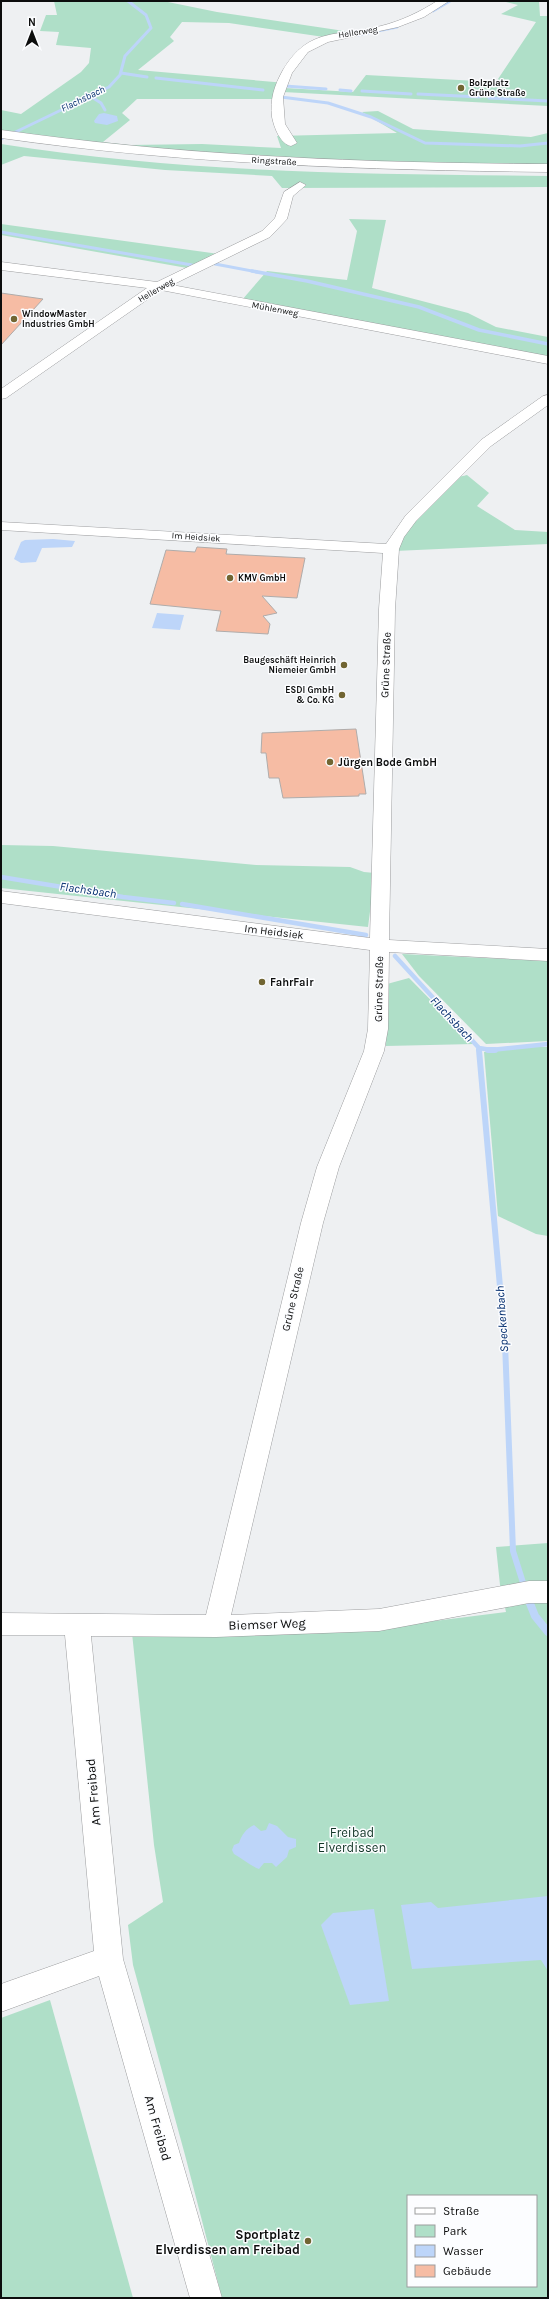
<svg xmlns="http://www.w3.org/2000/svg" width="549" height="2299" viewBox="0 0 549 2299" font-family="Karla,sans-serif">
  <rect width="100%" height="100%" fill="#eef0f2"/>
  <!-- green -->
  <g fill="#afdfc8" fill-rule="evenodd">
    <polygon points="54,1 163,1 217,12 351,32 324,37 229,23 182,22 170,37 174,41 138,70 286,83 285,88 353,92 366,75 496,82 536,22 501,14 518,5 506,2 539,1 540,16 548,16 548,106 283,92 283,99 137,99 122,113 130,120 103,142 129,145 202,144 281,148 277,136 397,133 362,112 378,111 413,129 531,137 548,133 548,165 379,163 181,153 1,131 1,110 21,114 81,72 89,63 91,48 56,45 59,32 40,31 46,15 57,15"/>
    <path d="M 1,144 C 182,173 365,174 548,176 L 548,187 L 282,188 L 272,176 L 165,170 L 24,156 L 1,165 Z"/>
    <polygon points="349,219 386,220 372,288 468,313 496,327 548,337 548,357 242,300 267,271 347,280 357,231"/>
    <polygon points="1,224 219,254 187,268 1,235"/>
    <path d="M 467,475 L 489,493 L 477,506 L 515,530 L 548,532 L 548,544 L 395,551 C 405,529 436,493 455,479 C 459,476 464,476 467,475 Z"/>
    <polygon points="1,845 53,846 256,865 350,867 364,872 375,873 368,927 1,888"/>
    <polygon points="402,954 548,961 548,1041 486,1044 419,976"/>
    <polygon points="409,978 474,1044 386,1046 387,984"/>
    <polygon points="521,1047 548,1047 548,1236 536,1234 498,1216 484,1052"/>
    <path d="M 548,1543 L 548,2298 L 222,2298 L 185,2155 L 133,1965 L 128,1925 L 163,1902 L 154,1845 L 132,1633 L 379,1628 L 506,1612 L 500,1585 L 496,1547 ZM 408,2196 L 536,2196 L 536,2286 L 408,2286 Z"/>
    <polygon points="50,2000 133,2298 1,2298 1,2018"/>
  </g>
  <!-- water -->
  <g fill="#bdd5f9">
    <polygon points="104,113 117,116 118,121 107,125 95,123 94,121 99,114"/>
    <polygon points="53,539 75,541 72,547 42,548 36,562 21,563 14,559 21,542 25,540"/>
    <polygon points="157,613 184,615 180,630 152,628"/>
    <path d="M 269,1823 L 277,1826 L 288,1837 L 296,1839 L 296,1847 L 289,1850 L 287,1857 L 276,1867 L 272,1863 L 264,1863 L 259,1869 C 249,1865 243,1859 234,1854 L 232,1850 L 234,1845 L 239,1843 C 242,1834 246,1829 254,1825 L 261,1831 L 266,1830 Z"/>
    <polygon points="548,1896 548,1971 541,1960 412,1969 401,1905 431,1902 438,1908"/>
    <polygon points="374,1909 389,2001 350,2005 321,1925 333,1913"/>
  </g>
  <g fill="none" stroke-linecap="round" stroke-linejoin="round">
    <!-- stream-far4 -->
    <g stroke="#bdd5f9" stroke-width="3">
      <polyline points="433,11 450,1"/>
      <polyline points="358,35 397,27"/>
      <polyline points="121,73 147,77"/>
      <polyline points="156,78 263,90"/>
      <polyline points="287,82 285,86 326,89"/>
      <polyline points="340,90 351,91"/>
      <polyline points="362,91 411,94"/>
      <polyline points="418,94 480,97"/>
      <polyline points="90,96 101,103 105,110"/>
      <polyline points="281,97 328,103 371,117 425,143 520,146 548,143"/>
      <polyline points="489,98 548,101"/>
      <polyline points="1,139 109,87 120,75 125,56 151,28 146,15 128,1"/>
      <polyline points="1,232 192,265"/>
      <polyline points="215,264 257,272"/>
    </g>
    <!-- stream-far3 -->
    <polyline stroke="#bdd5f9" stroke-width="3.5" points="252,271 307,281 419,307 479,330 548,344"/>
    <!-- stream-far2 -->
    <g stroke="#bdd5f9" stroke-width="4.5">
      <polyline points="1,877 123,897 174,903"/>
      <polyline points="182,904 366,935"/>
      <polyline points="395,956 479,1048 491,1050 548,1044"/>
      <polyline points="479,1048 479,1051"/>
    </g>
    <!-- stream-far1 -->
    <g stroke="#bdd5f9" stroke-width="6">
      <polyline points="479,1050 505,1343 513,1551 525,1589"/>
      <polyline points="488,1050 495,1050"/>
      <polyline points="528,1597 530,1602"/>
    </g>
    <!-- stream -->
    <polyline stroke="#bdd5f9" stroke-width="8" points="529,1601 535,1616 548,1632"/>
  </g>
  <!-- building -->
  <g fill="#f6bca4" stroke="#afacab">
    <polygon points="1,293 43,299 1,345"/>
    <polygon points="197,547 227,549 226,554 305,558 297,598 262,596 277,613 263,616 270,624 268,634 216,631 221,611 150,604 166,550 195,552"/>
    <polygon points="356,729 366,794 359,794 359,796 283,798 279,778 269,778 266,753 261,753 262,733"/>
  </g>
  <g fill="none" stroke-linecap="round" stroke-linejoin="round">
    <!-- minor casing -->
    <g stroke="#9c9d9f" stroke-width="1">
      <g id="minor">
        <path d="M 437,1 L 449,1 L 424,17 L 398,27 L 328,42 L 308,52 L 292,73 L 283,97 L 285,124 L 297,143 L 291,146 C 280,144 274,127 272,117 C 270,99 274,86 283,70 C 309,26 339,37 381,26 C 401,21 420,12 437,1 Z"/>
        <polygon points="300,182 306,185 293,196 287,219 270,237 172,285 548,356 548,364 161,290 6,398 1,399 1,389 147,288 1,270 1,262 157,282 262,231 275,218 284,192"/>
        <polygon points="548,395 548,405 491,446 416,521 404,537 399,549 395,609 389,940 548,949 548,961 389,952 388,1029 384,1051 339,1167 323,1223 231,1615 379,1609 529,1581 548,1581 548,1603 529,1603 379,1631 216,1637 91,1636 123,1959 222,2298 190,2298 99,1976 1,2012 1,1984 94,1951 65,1635 1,1635 1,1613 206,1615 301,1223 317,1167 364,1051 368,1029 370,950 1,903 1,891 370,938 379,609 383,553 1,530 1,522 386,544 406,515 481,440 543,396"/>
      </g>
    </g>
    <!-- trunk casing -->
    <g stroke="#9c9d9f" stroke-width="1">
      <path id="trunk" d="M 1,130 C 183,156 365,163 548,164 L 548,172 C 365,170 183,164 1,138 Z"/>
    </g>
    <!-- minor -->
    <use href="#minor" fill="#fff" fill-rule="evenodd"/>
    <!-- trunk -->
    <use href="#trunk" fill="#fff" fill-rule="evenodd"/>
  </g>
  <!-- markers -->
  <g fill="#716532" stroke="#fcfdff" stroke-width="1.5">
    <circle cx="461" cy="88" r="4"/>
    <circle cx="14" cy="319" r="4"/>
    <circle cx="230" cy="578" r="4"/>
    <circle cx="344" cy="665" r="4"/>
    <circle cx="342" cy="695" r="4"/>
    <circle cx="330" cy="762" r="4"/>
    <circle cx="262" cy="982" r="4"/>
    <circle cx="308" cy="2241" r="4"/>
  </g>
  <g text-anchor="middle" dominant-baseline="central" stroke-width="3" stroke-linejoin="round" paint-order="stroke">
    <!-- far-street labels -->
    <g font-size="9" fill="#0c0d0d" stroke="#fcfdff">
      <text transform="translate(358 32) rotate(-9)">Hellerweg</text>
      <text transform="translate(274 161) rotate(3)">Ringstraße</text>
      <text transform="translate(156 290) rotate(-30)">Hellerweg</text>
      <text transform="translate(275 309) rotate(11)">Mühlenweg</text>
      <text transform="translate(196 537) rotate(4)">Im Heidsiek</text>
    </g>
    <!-- far-poi labels -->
    <g font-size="9" font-weight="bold" fill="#0c0d0d" stroke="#fcfdff" text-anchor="start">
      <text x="469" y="83">Bolzplatz<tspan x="469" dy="10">Grüne Straße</tspan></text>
      <text x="22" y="314">WindowMaster<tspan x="22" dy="10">Industries GmbH</tspan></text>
      <text x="238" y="578">KMV GmbH</text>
      <text x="336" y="660" text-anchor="end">Baugeschäft Heinrich<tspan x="336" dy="10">Niemeier GmbH</tspan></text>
      <text x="334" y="690" text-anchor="end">ESDI GmbH<tspan x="334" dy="10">&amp; Co. KG</tspan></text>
    </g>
    <!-- far-water labels -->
    <g font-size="10" font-style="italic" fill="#002c6e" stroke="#fcfdff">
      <text transform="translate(83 99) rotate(-26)">Flachsbach</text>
    </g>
    <!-- street labels -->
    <g font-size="11" fill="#0c0d0d" stroke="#fcfdff">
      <text transform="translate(386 665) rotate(-88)">Grüne Straße</text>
      <text transform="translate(274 932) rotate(7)">Im Heidsiek</text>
      <text transform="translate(379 989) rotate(-89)">Grüne Straße</text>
      <text transform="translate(293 1299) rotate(-77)">Grüne Straße</text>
    </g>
    <!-- poi labels -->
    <g font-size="11" font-weight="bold" fill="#0c0d0d" stroke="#fcfdff" text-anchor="start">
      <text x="338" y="762">Jürgen Bode GmbH</text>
      <text x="270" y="982">FahrFair</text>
    </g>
    <!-- water labels -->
    <g font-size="12" font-style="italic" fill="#002c6e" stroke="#fcfdff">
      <text transform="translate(88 890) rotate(8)">Flachsbach</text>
      <text transform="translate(452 1019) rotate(47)">Flachsbach</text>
      <text transform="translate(502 1319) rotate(-94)">Speckenbach</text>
    </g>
    <!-- near-street labels -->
    <g font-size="13" fill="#0c0d0d" stroke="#fcfdff">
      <text transform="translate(267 1624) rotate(-2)">Biemser Weg</text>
      <text transform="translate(93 1792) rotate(-95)">Am Freibad</text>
      <text transform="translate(158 2128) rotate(74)">Am Freibad</text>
    </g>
    <!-- near-park labels -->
    <g font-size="13" fill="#123627" stroke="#fcfdff">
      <text x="352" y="1832">Freibad<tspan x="352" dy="15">Elverdissen</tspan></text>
    </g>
    <!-- near-poi labels -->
    <g font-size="13" font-weight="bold" fill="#0c0d0d" stroke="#fcfdff" text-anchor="end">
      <text x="300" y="2234">Sportplatz<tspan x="300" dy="15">Elverdissen am Freibad</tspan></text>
    </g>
  </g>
  <!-- border -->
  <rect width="549" height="2299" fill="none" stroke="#0c0d0d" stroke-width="4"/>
  <!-- legend -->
  <rect x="407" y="2195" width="130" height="92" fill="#fcfdff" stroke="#9c9d9e"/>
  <rect x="415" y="2208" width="20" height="6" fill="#ffffff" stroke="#9c9d9e"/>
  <text x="443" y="2215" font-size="12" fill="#0c0d0d">Straße</text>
  <rect x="415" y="2225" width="20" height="12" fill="#afdfc8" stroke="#9c9d9e"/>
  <text x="443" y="2235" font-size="12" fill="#0c0d0d">Park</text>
  <rect x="415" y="2245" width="20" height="12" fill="#bdd5f9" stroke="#9c9d9e"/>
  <text x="443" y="2255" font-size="12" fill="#0c0d0d">Wasser</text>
  <rect x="415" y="2265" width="20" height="12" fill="#f6bca4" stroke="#9c9d9e"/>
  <text x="443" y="2275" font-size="12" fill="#0c0d0d">Gebäude</text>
  <!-- north arrow -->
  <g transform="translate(32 32)" stroke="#fcfdff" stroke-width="3" paint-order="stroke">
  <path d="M0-3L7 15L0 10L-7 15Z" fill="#0c0d0d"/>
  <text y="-6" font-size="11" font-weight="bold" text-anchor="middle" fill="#0c0d0d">N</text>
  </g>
</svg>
